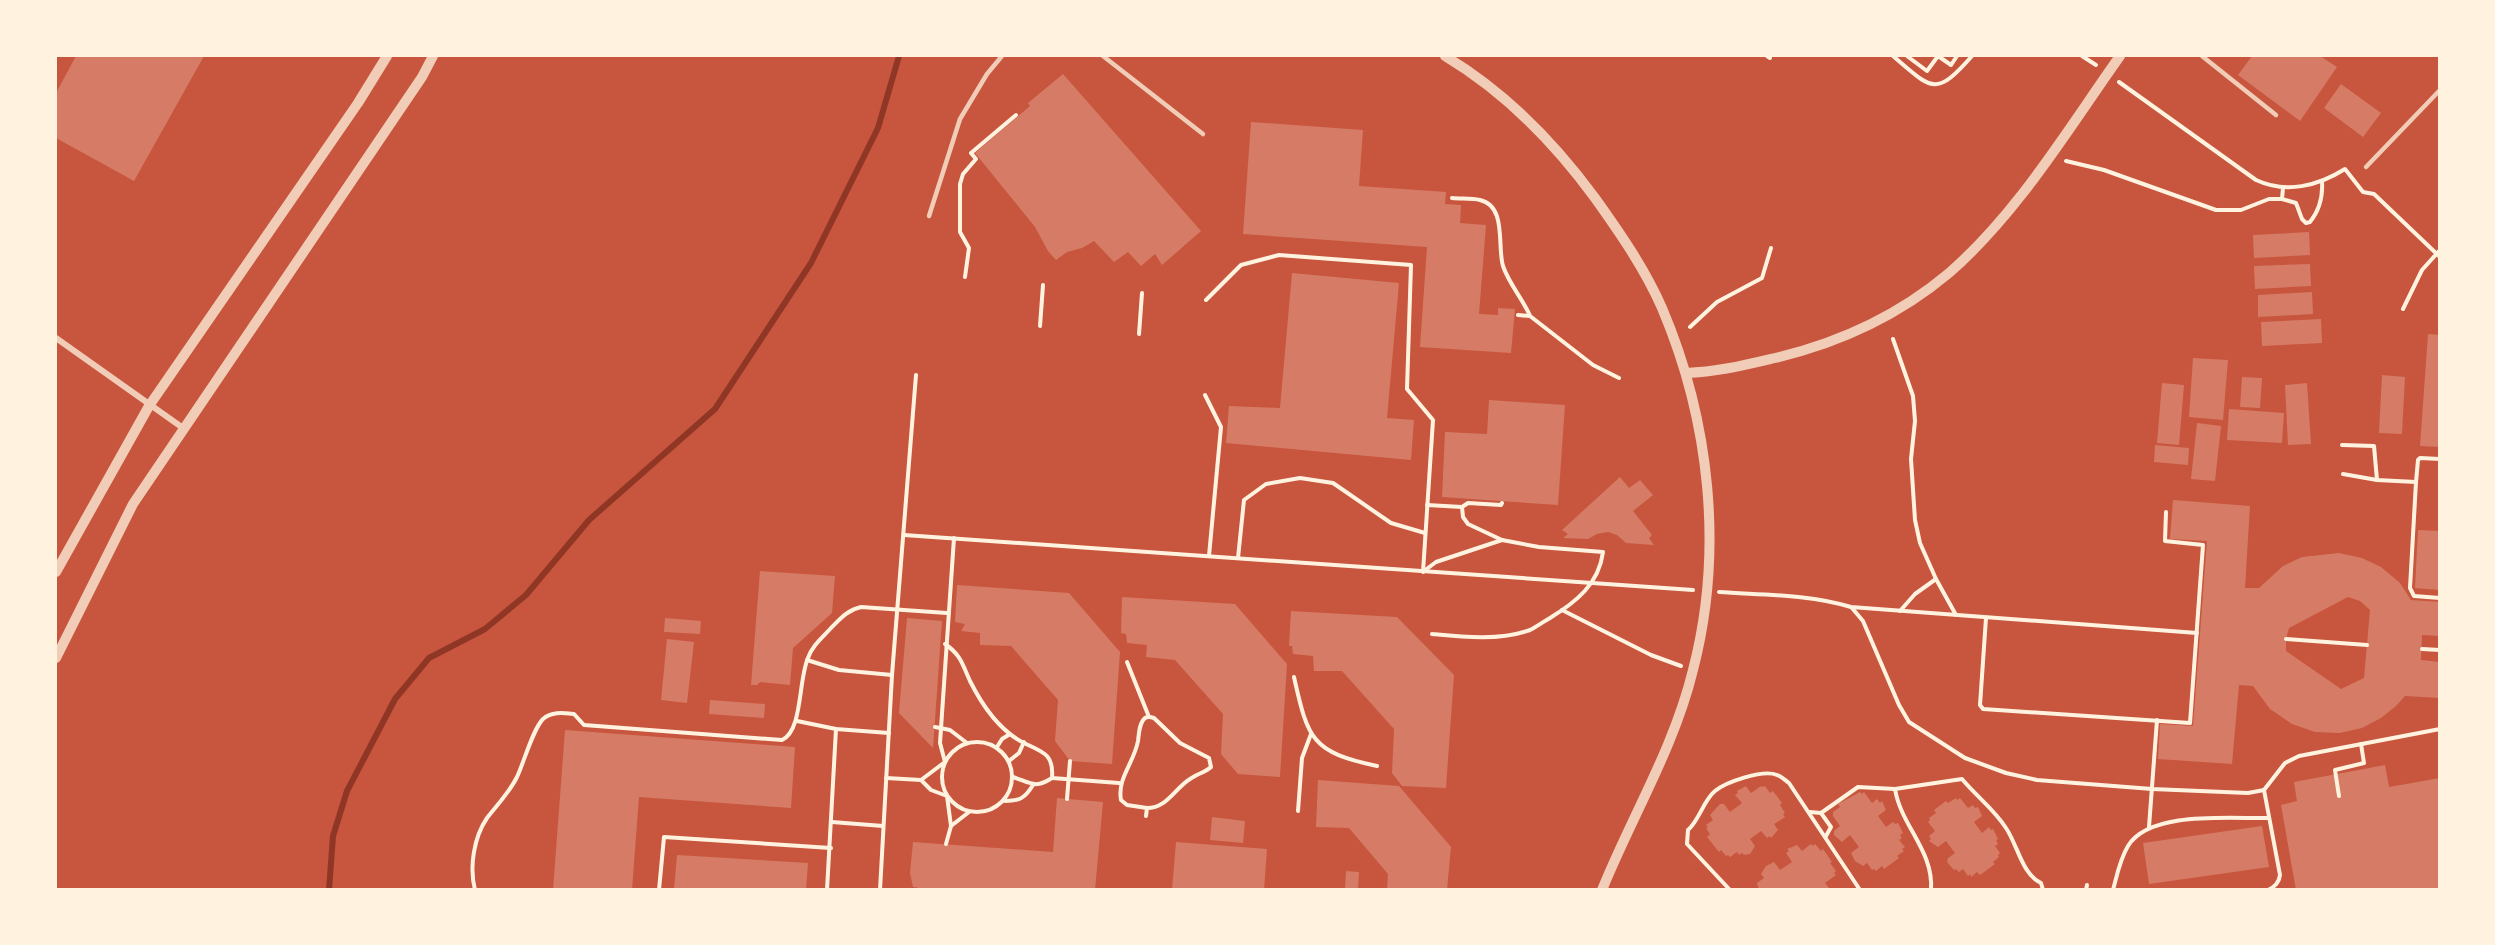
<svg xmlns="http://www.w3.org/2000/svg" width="2495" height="945" viewBox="0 0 2495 945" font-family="'DejaVu Sans',sans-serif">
  <rect width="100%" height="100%" fill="#c8553d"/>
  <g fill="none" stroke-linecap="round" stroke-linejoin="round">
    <!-- stream -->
    <polyline stroke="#8f3625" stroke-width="6" points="329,890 333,836 347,791 395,699 429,658 485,629 526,595 589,520 715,409 811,263 878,128 899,56"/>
  </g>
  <!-- building -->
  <g fill="#d67c66" fill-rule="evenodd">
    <polygon points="76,56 204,56 134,181 56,138 56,93"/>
    <polygon points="2252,56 2320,56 2337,67 2300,121 2238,75"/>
    <polygon points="1063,74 1201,231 1162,265 1155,254 1141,266 1128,252 1114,262 1094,241 1082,248 1067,252 1056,260 1048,251 1035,227 975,153 1030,106 1028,103"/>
    <polygon points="2341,84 2381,113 2363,137 2324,108"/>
    <polygon points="1251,122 1363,130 1359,186 1446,192 1445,204 1461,205 1460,223 1486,225 1479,314 1498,315 1498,308 1515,309 1511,353 1420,347 1427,247 1243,234"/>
    <polygon points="2309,232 2310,255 2254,258 2253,235"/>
    <polygon points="2310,264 2311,286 2255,289 2254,266"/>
    <polygon points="1292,273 1399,283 1387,418 1414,420 1411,460 1226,443 1229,406 1280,408"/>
    <polygon points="2312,292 2313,314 2258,317 2258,295"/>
    <polygon points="2321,319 2322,343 2262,346 2261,322"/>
    <polygon points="2428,334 2440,335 2440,447 2420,446"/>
    <polygon points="2193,358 2228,360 2223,420 2189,417"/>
    <polygon points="2382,375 2405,377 2402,434 2379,433"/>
    <polygon points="2242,377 2262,378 2260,408 2240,407"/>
    <polygon points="2162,383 2184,385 2179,445 2157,443"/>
    <polygon points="2307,383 2311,444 2288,445 2285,385"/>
    <polygon points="1489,400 1565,405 1558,505 1442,497 1445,432 1487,434"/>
    <polygon points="2229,409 2284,413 2282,443 2227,440"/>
    <polygon points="2197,423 2221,426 2215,481 2191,479"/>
    <polygon points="2155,445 2189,448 2188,465 2154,462"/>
    <polygon points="1620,477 1629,488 1640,480 1653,495 1633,511 1652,535 1649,538 1654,545 1626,543 1617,535 1608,532 1597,534 1588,539 1563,538 1568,534 1562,530"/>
    <path d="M 2173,500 L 2250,506 L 2245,588 L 2259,588 L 2283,566 L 2302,557 L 2339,553 L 2362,558 L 2381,567 L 2400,583 L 2411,600 L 2440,602 L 2440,636 L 2422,635 L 2421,660 L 2440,662 L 2440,698 L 2405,696 L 2396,706 L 2381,718 L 2362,728 L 2340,733 L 2315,732 L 2292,724 L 2270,709 L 2253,686 L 2239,685 L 2232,764 L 2158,759 L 2160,724 L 2193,726 L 2207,541 L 2170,539 ZM 2348,597 L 2360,601 L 2370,610 L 2364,678 L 2341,689 L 2286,651 L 2286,639 L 2289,628 Z"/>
    <polygon points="2418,530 2440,531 2440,590 2415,588"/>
    <polygon points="760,571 835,576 832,613 793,648 790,685 760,682 757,685 751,685"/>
    <polygon points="957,585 1069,593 1120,652 1112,764 1070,761 1055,741 1058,700 1011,646 980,645 980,633 961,631 965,624 955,622"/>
    <polygon points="1122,597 1235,604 1287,664 1280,777 1238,774 1221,754 1223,714 1175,660 1146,657 1147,645 1127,643 1126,634 1121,633"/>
    <polygon points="1291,611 1397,617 1454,675 1446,788 1402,786 1392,773 1394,729 1342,671 1314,671 1313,656 1293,654 1292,646 1289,646"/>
    <polygon points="665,618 701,621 700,634 664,632"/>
    <polygon points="907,618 942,621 933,748 899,713"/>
    <polygon points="667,639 694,642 687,703 661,700"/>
    <polygon points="710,700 765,704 764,718 709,714"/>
    <polygon points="565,730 795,747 791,808 639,797 632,890 553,890"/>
    <polygon points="2385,765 2389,787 2440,778 2440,890 2296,890 2281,805 2297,801 2294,782"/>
    <polygon points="1318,780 1399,786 1451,847 1447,890 1387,890 1388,874 1349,828 1316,827"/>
    <polygon points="1746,786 1751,793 1761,786 1762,787 1765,786 1770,793 1773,791 1782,803 1780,805 1785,813 1783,814 1785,817 1774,824 1778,830 1771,838 1770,836 1767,838 1761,831 1750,839 1755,846 1750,854 1744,855 1742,853 1739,855 1737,852 1730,857 1728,855 1726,856 1721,850 1719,852 1707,837 1710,834 1706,828 1708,827 1706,825 1713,820 1710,815 1720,804 1724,804 1730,812 1742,803 1735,795 1738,793 1737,791"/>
    <polygon points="1860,792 1862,794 1864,792 1872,803 1877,799 1880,803 1882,801 1886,810 1878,816 1886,827 1893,822 1895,824 1898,823 1903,833 1900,835 1902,838 1899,840 1905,847 1902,849 1904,851 1897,856 1899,858 1884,869 1882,866 1876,871 1874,869 1872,870 1867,863 1863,866 1855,861 1851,853 1859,847 1850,835 1842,842 1834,835 1834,831 1840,826 1833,816 1833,812 1840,807 1838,804"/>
    <polygon points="1057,798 1103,802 1095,890 931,890 913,887 910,873 913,842 1053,852"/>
    <polygon points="1956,798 1957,800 1960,798 1968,808 1973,805 1975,808 1978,807 1982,816 1974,822 1982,833 1989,827 1991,830 1993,829 1998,839 1996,840 1998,844 1995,846 2000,853 1998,855 1999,857 1993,862 1995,864 1980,875 1977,872 1971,877 1970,874 1968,876 1963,869 1959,872 1956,869 1954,870 1947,862 1948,861 1947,859 1955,853 1946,841 1938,847 1929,841 1931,839 1929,836 1935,831 1928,822 1930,820 1929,818 1936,813 1934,810 1946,801 1948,803"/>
    <polygon points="1212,817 1245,821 1243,843 1210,840"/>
    <polygon points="2262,826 2269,867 2149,884 2143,843"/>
    <polygon points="1176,842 1267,849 1264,890 1172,890"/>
    <polygon points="1811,844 1813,846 1815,844 1821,851 1823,849 1832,862 1830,863 1836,871 1834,873 1836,875 1825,883 1829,888 1759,890 1757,883 1764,878 1761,874 1766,866 1774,862 1780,870 1792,862 1786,853 1789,851 1787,849 1797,845 1802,851"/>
    <polygon points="677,855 808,863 806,890 674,890"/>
    <polygon points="1346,871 1359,872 1358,890 1345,890"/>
  </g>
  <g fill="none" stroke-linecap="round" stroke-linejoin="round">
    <!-- path -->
    <g stroke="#fff3e0" stroke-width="4">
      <polyline points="1767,56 1770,58"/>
      <path d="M 1893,56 C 1932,89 1935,98 1972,56"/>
      <polyline points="1907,56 1927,71 1938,56"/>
      <polyline points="1938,56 1951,65 1957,56"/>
      <polyline points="2082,56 2096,65"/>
      <path d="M 2119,82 L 2256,180 C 2286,194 2318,186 2345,169 L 2363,192 L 2374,194 L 2440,257"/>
      <polyline points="2066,161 2104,170 2216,210 2241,210 2269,199 2282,199 2283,188"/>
      <path d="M 1452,198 C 1461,199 1471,198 1480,200 C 1507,206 1497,246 1503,266 C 1509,284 1523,299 1530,316"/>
      <path d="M 2282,199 L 2296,203 L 2302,219 L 2306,223 L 2310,222 C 2319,211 2323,196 2322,181"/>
      <polyline points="965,277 969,248 960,232 960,184 963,174 976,159 971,153 1016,115"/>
      <polyline points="1206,300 1241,265 1279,255 1411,265 1407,389 1433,420 1423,572"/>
      <polyline points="2403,309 2422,270 2440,250"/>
      <polyline points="1518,315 1530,316 1593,365 1619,378"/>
      <polyline points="1040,326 1043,285"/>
      <polyline points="1690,327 1717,302 1762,278 1771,248"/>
      <polyline points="1139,334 1142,293"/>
      <polyline points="1893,339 1913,396 1915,421 1911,459 1915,520 1920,543 1936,579 1956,615"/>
      <polyline points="1205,395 1221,427 1209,556"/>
      <polyline points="2342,445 2374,446 2377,480"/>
      <polyline points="2343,474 2377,480 2416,482 2410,588 2414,596 2440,598"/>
      <polyline points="2416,482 2418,460 2420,458 2440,459"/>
      <polyline points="1427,505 1462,507"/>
      <polyline points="904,535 1693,590"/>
      <polyline points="1238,558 1244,500 1266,484 1300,478 1333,483 1391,523 1425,533"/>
      <polyline points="1424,571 1436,562 1502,540"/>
      <path d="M 1719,592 C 1762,595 1809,594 1851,607 L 2197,633"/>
      <polyline points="1852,608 1863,621 1899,705 1909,722 1965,758 2006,773 2037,780 2152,789 2248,793 2264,790"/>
      <polyline points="1562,610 1651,655 1681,666"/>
      <polyline points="1900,611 1915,594 1936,579"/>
      <polyline points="1986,618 1980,705 1983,709 2190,723 2203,545 2165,541 2166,512"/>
      <path d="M 1432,634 C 1463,637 1499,641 1530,630 C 1536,627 1543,622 1550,618 C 1576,602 1599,584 1603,552 L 1539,547 L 1502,540 L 1468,524 L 1463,517 L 1462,507 L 1468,503 L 1501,505 L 1502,503"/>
      <polyline points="2286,639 2367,645"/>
      <path d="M 945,644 C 962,656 962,664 970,681 C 982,705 1000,731 1024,743 C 1043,752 1054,754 1052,778 L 1119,783"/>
      <polyline points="2422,649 2440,650"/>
      <polyline points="807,660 839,670 892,675"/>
      <polyline points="1127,662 1149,717"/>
      <path d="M 1294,677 C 1308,740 1312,752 1377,766"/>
      <polyline points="797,721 836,729 889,733"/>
      <polyline points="935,727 950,730 967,743"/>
      <circle cx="977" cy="777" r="35"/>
      <polyline points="997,747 1002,739 1010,734"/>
      <polyline points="1009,761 1019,753 1024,742"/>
      <path d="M 1013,777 C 1031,783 1035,789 1052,778"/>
      <polyline points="886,778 921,780 945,762 940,743 954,538"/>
      <polyline points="921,780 931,790 947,796 951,826"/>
      <path d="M 1895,789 C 1901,826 1934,851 1931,890"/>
      <polyline points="2339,796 2335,770 2364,763 2361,744"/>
      <polyline points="1067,799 1070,761"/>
      <path d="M 1005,801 C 1020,801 1025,798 1033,785"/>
      <polyline points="1298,811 1302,758 1311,734"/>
      <path d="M 1810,812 L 1821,813 L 1858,787 L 1895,789 L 1962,779 C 1977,797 1994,809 2006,828 C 2018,846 2022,874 2041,883 L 2043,890"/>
      <polyline points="1821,813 1831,827 1826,836"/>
      <path d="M 1146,816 L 1147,808 L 1127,805 L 1121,800 C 1117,778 1134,763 1138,741 C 1139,734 1139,723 1145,718 C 1148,716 1151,717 1154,718 L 1180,743 L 1209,758 L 1211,767 C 1206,772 1197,774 1190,779 C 1174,789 1167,808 1147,808"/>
      <polyline points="832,822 883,826"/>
      <polyline points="2149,827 2157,720"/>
      <polyline points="946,844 951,826 969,812"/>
      <path d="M 475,890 C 469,867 474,837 487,818 C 497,805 509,793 517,777 C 524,762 533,729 543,719 C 552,711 564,713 574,714 L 584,725 L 782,740 C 803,730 798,681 808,658 C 812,646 822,638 831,628 C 840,619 847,610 861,607 L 947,613"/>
      <polyline points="659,890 664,837 831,848"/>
      <polyline points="827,890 836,729"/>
      <polyline points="880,890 892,675 916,375"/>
      <path d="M 1730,890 L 1687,844 L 1688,830 C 1700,819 1703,801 1715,791 C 1726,782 1763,769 1777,775 C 1781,776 1785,780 1789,783 L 1860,890"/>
      <polyline points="2086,890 2087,885"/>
      <path d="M 2113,890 C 2117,875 2120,859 2128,846 C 2150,810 2232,819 2269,818"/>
      <path d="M 2268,890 C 2275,887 2279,883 2280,875 L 2264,790 L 2285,763 L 2299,756 L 2440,729"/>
    </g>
    <!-- service -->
    <g stroke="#f1ccb7" stroke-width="4.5">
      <polyline points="1103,56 1203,134"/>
      <polyline points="2202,56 2276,115"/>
      <polyline points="2366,167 2440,90"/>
      <polyline points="929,216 960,119 987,74 1002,56"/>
    </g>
    <!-- minor -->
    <polyline stroke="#f1ccb7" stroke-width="6" points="56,338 183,428"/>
    <!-- tertiary -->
    <g stroke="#f1ccb7" stroke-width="10">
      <path d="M 1445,56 C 1505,92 1554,142 1595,198 C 1620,233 1645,269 1662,308 C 1710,421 1724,551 1693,670 C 1674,748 1632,816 1602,890"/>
      <path d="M 1686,373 C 1717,372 1745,365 1775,358 C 1839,343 1899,315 1949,273 C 2018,213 2068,129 2120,56"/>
      <polyline points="56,572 149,406 358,103 387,56"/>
      <polyline points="56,658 133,504 422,77 433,56"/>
    </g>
  </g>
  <!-- border -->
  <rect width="2495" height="945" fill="none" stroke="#fff3e0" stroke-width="114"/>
</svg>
